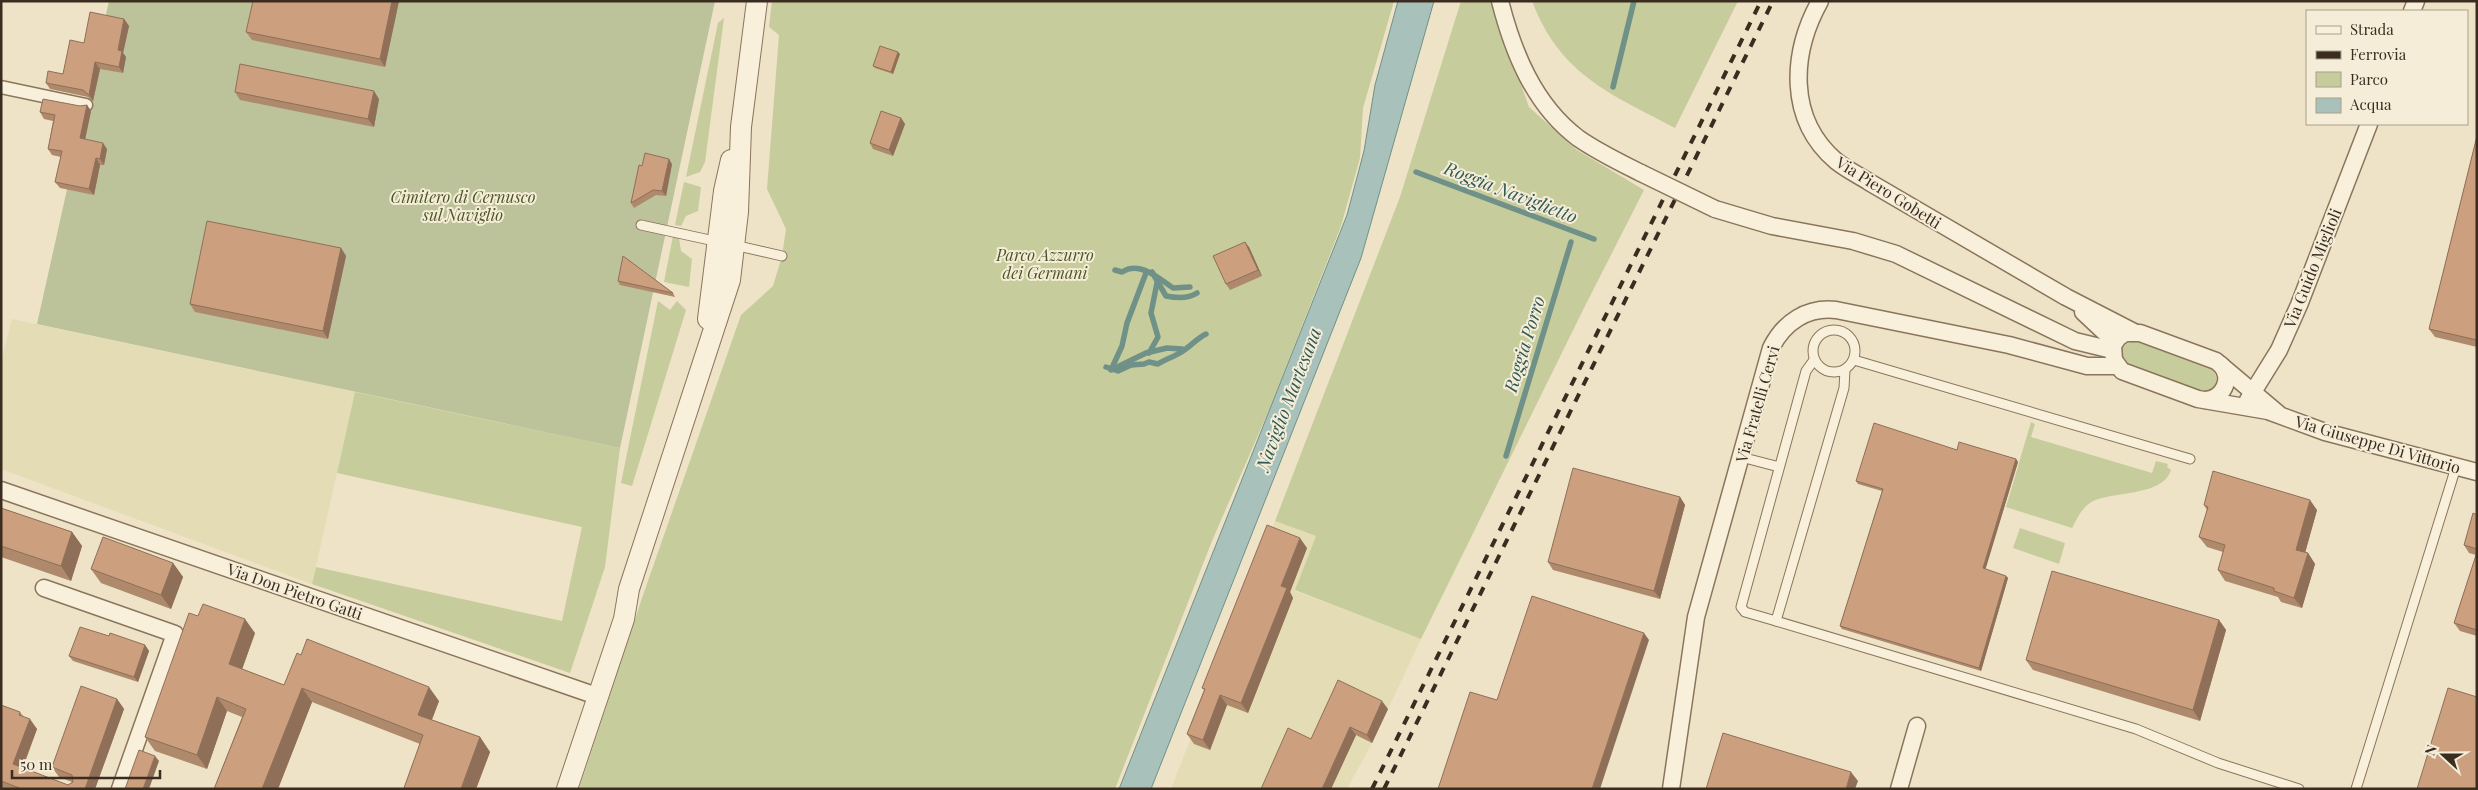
<svg xmlns="http://www.w3.org/2000/svg" width="2478" height="790" viewBox="0 0 2478 790" font-family="'Playfair Display',serif">
  <rect width="100%" height="100%" fill="#eee3c7"/>
  <!-- farmland -->
  <g fill="#e4dcb5">
    <polygon points="12,319 355,392 312,584 1,469 1,362"/>
    <polygon points="1275,521 1316,536 1295,591 1421,639 1372,743 1347,789 1171,789"/>
  </g>
  <!-- green -->
  <g fill="#c6cc9b">
    <polygon points="772,1 1394,1 1363,108 1360,158 1341,226 1272,403 1212,541 1115,789 579,789 642,598 741,315 773,286 782,256 786,229 767,189 779,35 769,27"/>
    <polygon points="1461,1 1491,1 1529,107 1577,150 1644,190 1583,310 1421,639 1295,590 1316,536 1275,521 1400,197"/>
    <path d="M 1532,1 L 1738,1 L 1675,128 C 1611,94 1560,75 1532,1 Z"/>
    <polygon points="724,18 705,162 700,172 686,177 718,23"/>
    <polygon points="684,182 701,187 698,211 686,216 681,226 675,225"/>
    <polygon points="673,236 679,238 681,251 692,259 689,287 664,282"/>
    <polygon points="658,301 670,310 677,301 686,310 632,486 621,483"/>
    <path d="M 2130,342 L 2137,342 L 2211,369 C 2222,379 2216,393 2201,392 L 2127,365 L 2120,352 L 2122,347 Z"/>
    <polygon points="355,392 620,448 605,567 570,673 312,584 316,567 562,621 582,527 337,473"/>
    <path d="M 2031,422 L 2035,424 L 2031,437 L 2152,473 L 2156,461 L 2168,464 L 2167,467 L 2171,470 C 2162,498 2110,490 2090,503 C 2081,509 2077,519 2072,528 L 2006,507 Z"/>
    <polygon points="2020,528 2065,543 2059,564 2013,548"/>
  </g>
  <!-- cemetery -->
  <polygon fill="#bcc29a" points="109,1 715,1 620,448 37,324"/>
  <!-- water -->
  <polygon fill="#a8c2bb" stroke="#6f9188" points="1398,1 1434,1 1361,258 1151,789 1119,789 1347,215 1364,151 1375,85"/>
  <g fill="none" stroke-linecap="round" stroke-linejoin="round">
    <!-- stream -->
    <g stroke="#6f9188" stroke-width="5.5">
      <polyline points="1613,87 1634,1"/>
      <polyline points="1416,172 1594,239"/>
      <path d="M 1115,270 L 1122,272 C 1140,260 1159,279 1173,288 L 1190,287"/>
      <path d="M 1152,272 L 1166,296 C 1176,298 1188,299 1197,293"/>
      <polyline points="1149,353 1158,337 1151,313 1157,283"/>
      <path d="M 1106,367 L 1118,371 L 1131,365 L 1144,364 L 1149,362 L 1158,364 C 1166,359 1174,357 1183,351 C 1191,346 1196,339 1206,334"/>
      <polyline points="1113,369 1146,353 1167,348 1182,349"/>
      <polyline points="1111,370 1122,346 1127,323 1146,273 1145,271"/>
      <polyline points="1506,456 1571,242"/>
    </g>
    <!-- service casing -->
    <g stroke="#8a755c" stroke-width="11">
      <g id="service">
        <polyline points="641,225 719,242"/>
        <polyline points="734,245 782,256"/>
        <circle cx="1834" cy="351" r="21"/>
        <polyline points="1854,360 2190,459"/>
        <polyline points="1845,370 1844,388 1776,621 2136,729 2218,763 2299,789"/>
        <polyline points="1741,457 1779,467"/>
        <polyline points="1776,621 1745,612 1741,607 1806,371 1814,360"/>
        <polyline points="2356,789 2456,467"/>
      </g>
    </g>
    <!-- pedestrian casing -->
    <g stroke="#8a755c" stroke-width="15">
      <polyline id="pedestrian" points="1,87 86,105"/>
    </g>
    <!-- minor casing -->
    <g stroke="#8a755c" stroke-width="19">
      <g id="minor">
        <path d="M 1500,1 C 1513,52 1534,105 1578,138 C 1598,152 1619,162 1641,173"/>
        <path d="M 1820,1 C 1791,53 1787,119 1836,161 C 1846,169 1858,175 1869,182 L 2066,297 L 2134,332"/>
        <polyline points="2412,11 2416,1"/>
        <polyline points="1715,209 1772,226 1853,241 1896,254 2075,341 2112,350"/>
        <polyline points="2083,312 2115,342"/>
        <path d="M 2206,400 C 2223,398 2233,379 2221,365"/>
        <polyline points="2248,400 2279,350 2299,305 2369,124"/>
        <polyline points="2280,415 2216,361 2140,333 2125,333 2118,338 2113,345 2114,360 2122,371 2198,399 2268,411 2325,432 2477,472"/>
        <polyline points="1,490 588,693"/>
        <polyline points="44,588 175,634 120,789"/>
        <path d="M 1671,789 L 1696,617 L 1771,348 C 1784,322 1807,307 1836,310 L 2009,345 L 2087,366 L 2116,366"/>
        <polyline points="1899,789 1917,726"/>
      </g>
    </g>
    <!-- tertiary casing -->
    <g stroke="#8a755c" stroke-width="22">
      <g id="tertiary">
        <polyline points="708,319 724,191 731,160"/>
        <polyline points="567,789 624,619 629,589 730,280 738,212 741,127 757,1"/>
      </g>
    </g>
    <!-- service -->
    <use href="#service" stroke="#f9f0db" stroke-width="9"/>
    <!-- pedestrian -->
    <use href="#pedestrian" stroke="#f9f0db" stroke-width="12"/>
    <!-- minor -->
    <use href="#minor" stroke="#f9f0db" stroke-width="16"/>
    <!-- tertiary -->
    <use href="#tertiary" stroke="#f9f0db" stroke-width="20"/>
    <!-- rail -->
    <g stroke="#3a2d20" stroke-width="4" stroke-dasharray="9 9" stroke-linecap="butt">
      <polyline points="1372,789 1761,1"/>
      <polyline points="1384,789 1773,1"/>
    </g>
    <!-- minor-bridge casing -->
    <g stroke="#8a755c" stroke-width="19" stroke-linecap="butt">
      <polyline id="minor-bridge" points="1641,173 1715,209"/>
    </g>
    <!-- minor-bridge -->
    <use href="#minor-bridge" stroke="#f9f0db" stroke-width="16"/>
  </g>
  <!-- wall -->
  <g fill="#af896c">
    <polygon points="399,1 385,67 252,40 246,32"/>
    <polygon points="124,19 129,26 123,53 126,57 123,73 100,69 93,101 88,97 50,89 46,83 63,74 84,43"/>
    <polygon points="900,54 893,74 875,68 873,66"/>
    <polygon points="235,92 379,99 374,127 240,100"/>
    <polygon points="87,105 91,111 85,139 107,149 104,165 100,165 94,195 60,188 55,182 61,157 52,155 48,149 53,121 44,119 40,112 80,106"/>
    <polygon points="901,118 905,124 893,156 873,149 870,143"/>
    <polygon points="2477,136 2477,347 2435,337 2429,329"/>
    <polygon points="672,164 666,196 656,195 634,208 631,203 642,166"/>
    <polygon points="1249,247 1262,276 1230,290 1226,284"/>
    <polygon points="341,248 346,256 328,339 195,312 190,304"/>
    <polygon points="618,281 673,293 675,297 620,285"/>
    <polygon points="1957,450 2016,459 2018,462 1985,569 2006,576 2008,578 1981,671 1842,629 1840,626 1882,491 1858,484 1856,481"/>
    <polygon points="1680,497 1685,505 1660,599 1553,570 1548,562"/>
    <polygon points="2204,505 2317,510 2305,553 2308,553 2315,564 2302,608 2281,602 2278,597 2225,581 2218,570 2223,552 2207,547 2199,537 2207,510"/>
    <polygon points="1,508 72,532 82,546 71,581 1,557"/>
    <polygon points="2477,515 2477,636 2460,631 2454,623 2476,555 2469,553 2464,545"/>
    <polygon points="1307,548 1290,592 1293,598 1248,713 1227,705 1210,750 1194,744 1187,734 1204,690 1202,688"/>
    <polygon points="173,563 183,577 171,609 101,583 91,569"/>
    <polygon points="2219,620 2226,630 2200,721 2033,670 2026,660"/>
    <polygon points="255,633 242,669 284,685 439,701 432,720 480,737 490,752 476,789 405,789 404,788 420,744 312,702 278,789 214,789 242,717 227,711 207,769 155,751 145,737"/>
    <polygon points="109,636 145,645 149,651 138,682 73,661 69,656"/>
    <polygon points="117,699 124,709 95,789 1,789 1,705 20,712 23,716 37,729 23,768 68,785 72,782 59,777 52,767"/>
    <polygon points="1388,709 1372,743 1356,735 1331,789 1261,789 1311,739"/>
  </g>
  <!-- shaded-wall -->
  <g fill="#8f6f58">
    <polygon points="392,1 399,1 385,67 380,59"/>
    <polygon points="124,19 129,26 123,53 126,57 123,73 119,67 118,50"/>
    <polygon points="898,52 900,54 893,74 891,72"/>
    <polygon points="95,62 100,69 93,101 89,95"/>
    <polygon points="374,91 379,99 374,127 368,119"/>
    <polygon points="87,105 91,111 84,145 80,138"/>
    <polygon points="901,118 905,124 893,156 889,150"/>
    <polygon points="103,143 107,149 104,165 100,159"/>
    <polygon points="96,158 100,165 94,195 89,189"/>
    <polygon points="669,159 672,164 666,196 662,191"/>
    <polygon points="1245,242 1249,247 1262,276 1258,270"/>
    <polygon points="341,248 346,256 328,339 323,331"/>
    <polygon points="2016,459 2018,462 1985,571 1983,568"/>
    <polygon points="1680,497 1685,505 1660,599 1654,591"/>
    <polygon points="2310,500 2317,510 2303,560 2296,550"/>
    <polygon points="72,532 82,546 71,581 61,566"/>
    <polygon points="1300,538 1307,548 1290,592 1293,598 1248,713 1241,703 1281,586"/>
    <polygon points="2308,553 2315,564 2302,608 2294,598"/>
    <polygon points="173,563 183,577 171,609 161,595"/>
    <polygon points="2006,576 2008,578 1981,671 1979,668"/>
    <polygon points="245,619 255,633 239,678 229,664"/>
    <polygon points="2219,620 2226,630 2200,721 2193,710"/>
    <polygon points="1644,633 1649,640 1600,789 1592,789"/>
    <polygon points="145,645 149,651 138,682 134,677"/>
    <polygon points="429,687 439,701 428,729 418,715"/>
    <polygon points="302,688 312,702 278,789 262,789"/>
    <polygon points="1220,695 1227,705 1210,750 1203,740"/>
    <polygon points="217,697 227,711 207,769 197,755"/>
    <polygon points="117,699 124,709 95,789 85,789"/>
    <polygon points="1382,701 1388,709 1372,743 1367,735"/>
    <polygon points="30,719 37,729 20,774 13,764"/>
    <polygon points="1350,727 1356,735 1331,789 1322,789"/>
    <polygon points="480,737 490,752 476,789 461,789"/>
    <polygon points="155,756 159,761 149,789 143,789"/>
    <polygon points="1851,772 1858,781 1855,789 1846,789"/>
  </g>
  <!-- building -->
  <g fill="#cc9f7e" stroke="#8f6f58">
    <polygon points="253,1 392,1 380,59 246,32"/>
    <polygon points="90,12 124,19 118,50 122,51 119,67 95,62 89,95 83,90 46,83 48,71 63,74 70,40 84,43"/>
    <polygon points="880,46 898,52 891,72 873,66"/>
    <polygon points="240,64 374,91 368,119 235,92"/>
    <polygon points="43,99 80,106 87,105 80,138 103,143 100,159 96,158 89,189 55,182 62,151 48,149 55,115 40,112"/>
    <polygon points="881,111 901,118 889,150 870,143"/>
    <polygon points="2477,136 2477,340 2429,329"/>
    <polygon points="645,153 669,159 662,191 653,190 631,203 639,165 642,166"/>
    <polygon points="207,221 341,248 323,331 190,304"/>
    <polygon points="1245,242 1258,270 1226,284 1213,256"/>
    <polygon points="623,256 673,293 618,281"/>
    <polygon points="1874,423 1957,450 1959,442 2016,459 1983,568 2006,576 1979,668 1840,626 1883,489 1856,481"/>
    <polygon points="1573,468 1680,497 1654,591 1548,562"/>
    <polygon points="2213,471 2310,500 2296,550 2308,553 2294,598 2274,591 2274,588 2218,570 2225,545 2199,537 2208,507 2204,505"/>
    <polygon points="1,508 72,532 61,566 1,546"/>
    <polygon points="2473,513 2477,515 2477,549 2464,545"/>
    <polygon points="1267,525 1300,538 1281,586 1287,588 1241,703 1220,695 1203,740 1187,734 1205,689 1202,688"/>
    <polygon points="103,537 173,563 161,595 91,569"/>
    <polygon points="2477,552 2477,630 2454,623"/>
    <polygon points="2052,571 2219,620 2193,710 2026,660"/>
    <polygon points="1532,596 1644,633 1592,789 1438,789 1470,692 1497,700"/>
    <polygon points="203,604 245,619 229,664 284,685 297,653 301,655 307,639 429,687 418,715 480,737 461,789 407,789 404,788 423,735 302,688 262,789 214,789 246,709 217,697 197,755 145,737 189,613 198,616"/>
    <polygon points="80,627 109,636 110,633 145,645 134,677 69,656"/>
    <polygon points="1338,680 1382,701 1367,735 1350,727 1322,789 1261,789 1288,728 1311,739"/>
    <polygon points="81,686 117,699 85,789 22,789 1,781 1,705 20,712 19,715 30,719 13,764 68,785 73,782 72,775 52,767"/>
    <polygon points="2448,688 2477,697 2477,789 2417,789"/>
    <polygon points="1723,733 1851,772 1846,789 1706,789"/>
    <polygon points="139,750 155,756 143,789 125,789"/>
  </g>
  <g text-anchor="middle" dominant-baseline="central" stroke-width="4" stroke-linejoin="round" paint-order="stroke">
    <!-- street labels -->
    <g font-size="16" fill="#3a2d20" stroke="#f5edd7">
      <text transform="translate(1889 192) rotate(32)">Via Piero Gobetti</text>
      <text transform="translate(2312 268) rotate(-68)">Via Guido Miglioli</text>
      <text transform="translate(1757 404) rotate(-74)">Via Fratelli Cervi</text>
      <text transform="translate(2378 444) rotate(16)">Via Giuseppe Di Vittorio</text>
      <text transform="translate(295 591) rotate(19)">Via Don Pietro Gatti</text>
    </g>
    <!-- park labels -->
    <g font-size="16" font-style="italic" fill="#4a5627" stroke="#f5edd7">
      <text x="463" y="196">Cimitero di Cernusco<tspan x="463" dy="18">sul Naviglio</tspan></text>
      <text x="1045" y="254">Parco Azzurro<tspan x="1045" dy="18">dei Germani</tspan></text>
    </g>
    <!-- water labels -->
    <g font-size="18" font-style="italic" fill="#305a57" stroke="#f5edd7">
      <text transform="translate(1511 192) rotate(21)">Roggia Naviglietto</text>
      <text transform="translate(1524 344) rotate(-73)">Roggia Porro</text>
      <text transform="translate(1288 399) rotate(-69)">Naviglio Martesana</text>
    </g>
  </g>
  <!-- border -->
  <rect width="2478" height="790" fill="none" stroke="#3a2d20" stroke-width="5"/>
  <!-- legend -->
  <rect x="2306" y="10" width="162" height="115" fill="#f5edd7" stroke="#aaa08e"/>
  <rect x="2316" y="26" width="25" height="8" fill="#f9f0db" stroke="#aaa08e"/>
  <text x="2350" y="35" font-size="15" fill="#3a2d20">Strada</text>
  <rect x="2316" y="51" width="25" height="8" fill="#3a2d20" stroke="#aaa08e"/>
  <text x="2350" y="60" font-size="15" fill="#3a2d20">Ferrovia</text>
  <rect x="2316" y="72" width="25" height="15" fill="#c6cc9b" stroke="#aaa08e"/>
  <text x="2350" y="85" font-size="15" fill="#3a2d20">Parco</text>
  <rect x="2316" y="98" width="25" height="15" fill="#a8c2bb" stroke="#aaa08e"/>
  <text x="2350" y="110" font-size="15" fill="#3a2d20">Acqua</text>
  <!-- north arrow -->
  <g transform="translate(2443 755) rotate(291)" stroke="#f5edd7" stroke-width="4" paint-order="stroke">
  <path d="M0-4L9 19L0 12L-9 19Z" fill="#3a2d20"/>
  <text y="-8" font-size="14" font-weight="bold" text-anchor="middle" fill="#3a2d20">N</text>
  </g>
  <!-- scale -->
  <path d="M12 770v8h148v-8" fill="none" stroke="#3a2d20" stroke-width="2.5"/>
  <text x="20" y="770" font-size="15" fill="#3a2d20" stroke="#f5edd7" stroke-width="4" paint-order="stroke">50 m</text>
</svg>
